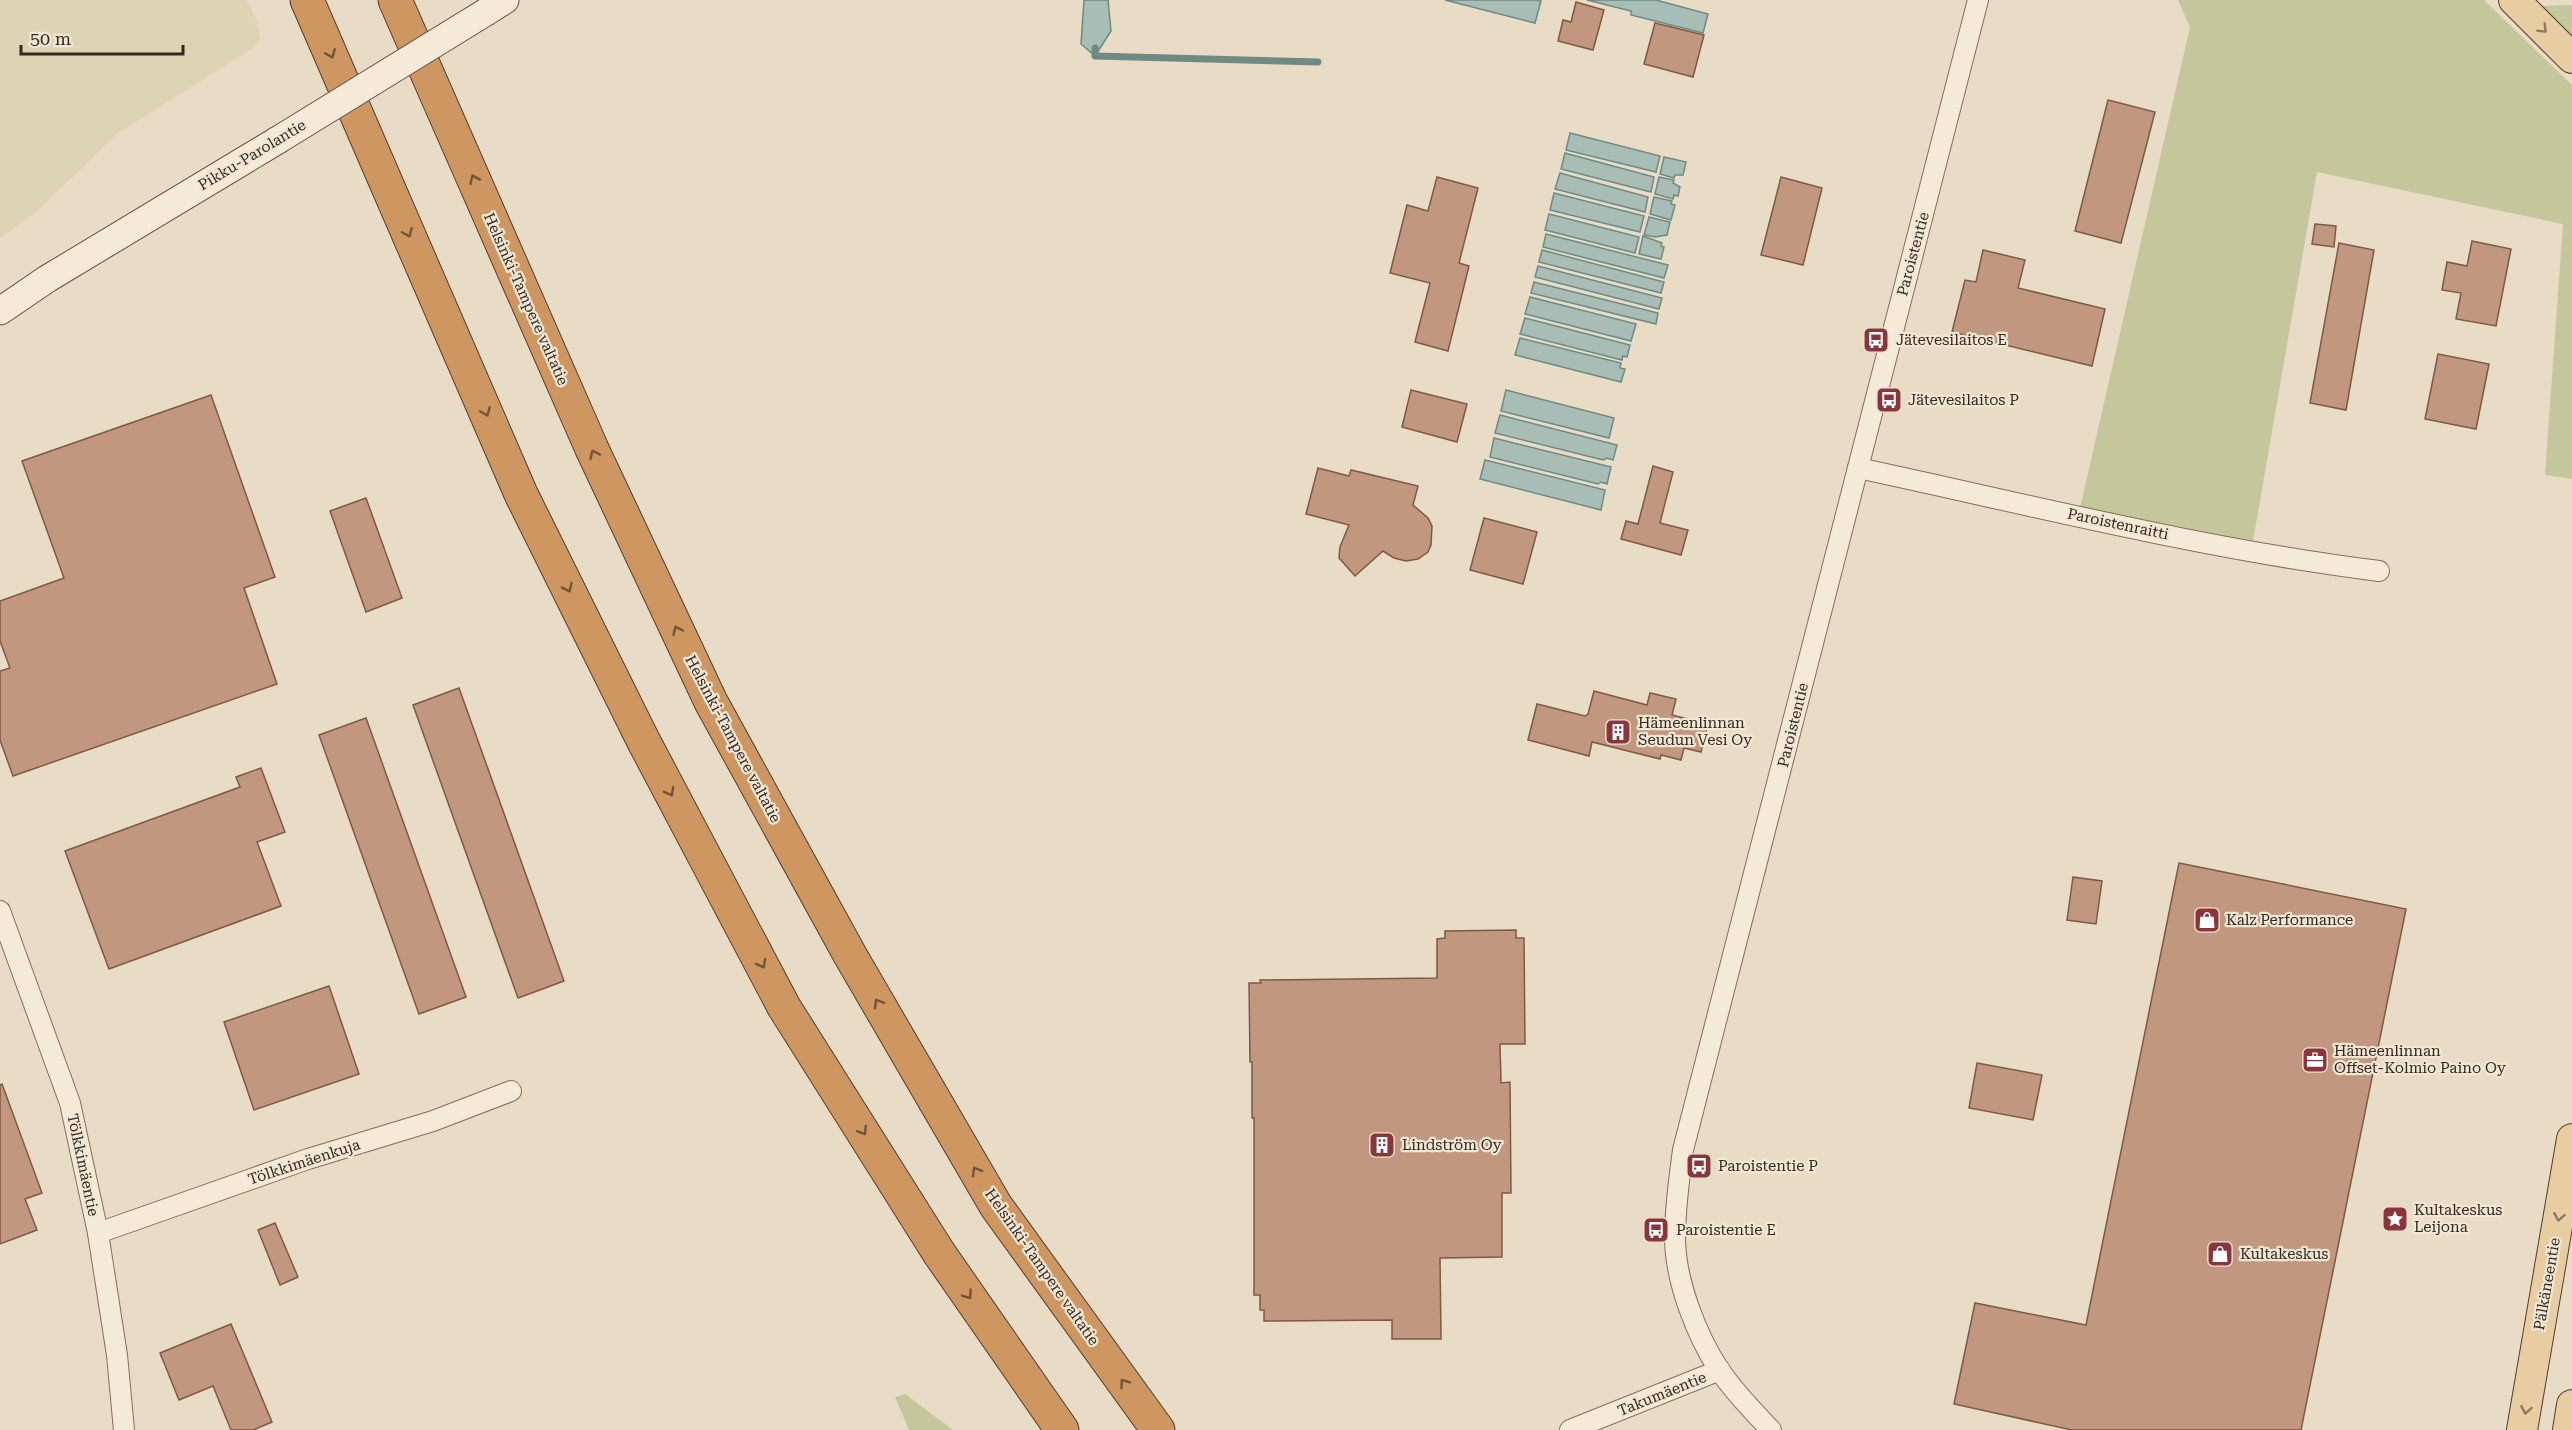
<svg xmlns="http://www.w3.org/2000/svg" width="2572" height="1430" viewBox="0 0 2572 1430" font-family="'Roboto Serif',serif">
  <rect width="100%" height="100%" fill="#e9dcc6"/>
  <!-- farmland -->
  <polygon fill="#ddd4b4" points="0,0 247,0 258,24 260,39 253,48 117,134 36,212 0,238"/>
  <!-- green -->
  <g fill="#c4c69b">
    <polygon points="2178,0 2484,0 2572,85 2572,479 2545,475 2563,224 2317,172 2253,541 2080,508 2190,27"/>
    <polygon points="2572,5 2572,40 2541,6"/>
    <polygon points="905,1394 953,1430 909,1430 895,1397"/>
  </g>
  <!-- water -->
  <g fill="#a7bdb5" stroke="#6f8a81" stroke-width="1.5">
    <polygon points="1084,0 1108,0 1111,31 1095,56 1081,44"/>
    <polygon points="1445,0 1536,0 1541,1 1535,23"/>
    <polygon points="1587,0 1656,0 1708,14 1703,33 1631,15 1631,11"/>
    <polygon points="1570,133 1660,156 1656,172 1566,150"/>
    <polygon points="1565,153 1654,177 1651,192 1561,169"/>
    <polygon points="1664,157 1686,162 1683,175 1675,175 1674,178 1660,174"/>
    <polygon points="1560,173 1648,197 1645,212 1555,189"/>
    <polygon points="1659,177 1674,180 1673,183 1680,187 1678,196 1674,195 1673,199 1655,194"/>
    <polygon points="1554,193 1644,216 1640,232 1550,210"/>
    <polygon points="1654,197 1672,201 1671,204 1675,205 1671,220 1650,214"/>
    <polygon points="1549,214 1639,237 1635,253 1545,230"/>
    <polygon points="1649,217 1670,222 1667,235 1655,237 1644,235"/>
    <polygon points="1546,234 1668,265 1664,278 1543,247"/>
    <polygon points="1643,236 1662,243 1661,246 1664,247 1661,259 1639,254"/>
    <polygon points="1542,250 1664,282 1661,293 1539,262"/>
    <polygon points="1538,266 1662,298 1659,309 1535,277"/>
    <polygon points="1534,282 1658,313 1656,324 1531,293"/>
    <polygon points="1530,297 1636,324 1631,341 1525,314"/>
    <polygon points="1525,318 1630,345 1627,357 1623,356 1622,360 1520,334"/>
    <polygon points="1520,338 1621,363 1620,368 1625,369 1621,382 1515,355"/>
    <polygon points="1506,390 1614,418 1609,438 1501,411"/>
    <polygon points="1500,415 1617,445 1613,460 1607,458 1603,460 1495,433"/>
    <polygon points="1494,438 1611,467 1607,484 1601,482 1598,484 1490,457"/>
    <polygon points="1485,460 1605,490 1601,510 1480,479"/>
  </g>
  <g fill="none" stroke-linecap="round" stroke-linejoin="round">
    <!-- stream -->
    <polyline stroke="#6f8a81" stroke-width="7" points="1095,48 1095,56 1318,62"/>
  </g>
  <!-- building -->
  <g fill="#c29780" stroke="#7e5946" stroke-width="1.5">
    <polygon points="1576,2 1604,10 1593,50 1558,41 1563,20 1571,22"/>
    <polygon points="1655,23 1704,35 1693,77 1644,64"/>
    <polygon points="2108,100 2155,112 2121,243 2075,231"/>
    <polygon points="1437,177 1478,188 1459,263 1469,266 1448,351 1415,342 1430,283 1390,273 1407,205 1428,211"/>
    <polygon points="1781,177 1822,188 1803,265 1761,255"/>
    <polygon points="2315,224 2336,226 2334,247 2312,244"/>
    <polygon points="2472,241 2511,249 2496,326 2456,319 2461,293 2442,290 2447,262 2467,266"/>
    <polygon points="2339,243 2374,250 2346,410 2310,403"/>
    <polygon points="1983,250 2025,260 2018,288 2105,309 2092,366 1952,332 1965,280 1976,282"/>
    <polygon points="2438,354 2489,364 2476,429 2425,419"/>
    <polygon points="1411,390 1467,404 1457,442 1402,427"/>
    <polygon points="211,395 275,577 244,588 277,684 13,776 0,740 0,671 10,668 0,641 0,601 64,578 22,461"/>
    <polygon points="1653,466 1673,472 1660,523 1688,530 1681,555 1621,539 1626,521 1638,524"/>
    <polygon points="1318,468 1349,476 1351,470 1418,486 1413,505 1428,518 1432,526 1431,545 1428,552 1418,559 1406,561 1394,558 1383,551 1355,576 1339,558 1340,547 1349,525 1306,514"/>
    <polygon points="366,498 402,598 366,612 330,511"/>
    <polygon points="1484,518 1537,532 1523,584 1470,570"/>
    <polygon points="459,688 564,981 518,998 413,705"/>
    <polygon points="1594,691 1647,705 1650,693 1676,699 1672,715 1708,724 1701,752 1684,748 1681,760 1661,755 1660,759 1592,742 1589,756 1528,740 1537,704 1585,716 1588,714"/>
    <polygon points="366,718 466,997 419,1014 319,735"/>
    <polygon points="261,768 285,832 257,842 281,906 109,969 65,851 240,787 236,777"/>
    <polygon points="2179,863 2406,909 2301,1430 2072,1430 1954,1404 1975,1303 2086,1325"/>
    <polygon points="2073,877 2102,881 2096,924 2067,920"/>
    <polygon points="1516,930 1516,938 1524,938 1525,1044 1500,1044 1501,1083 1510,1082 1511,1193 1502,1193 1502,1257 1440,1258 1441,1339 1392,1339 1392,1320 1264,1321 1264,1310 1260,1310 1260,1295 1254,1295 1254,1118 1252,1118 1252,1062 1250,1062 1249,983 1261,983 1260,980 1437,978 1437,939 1445,938 1445,931"/>
    <polygon points="329,986 359,1074 254,1110 224,1022"/>
    <polygon points="1977,1063 2042,1075 2033,1120 1969,1108"/>
    <polygon points="2,1084 42,1193 25,1199 37,1230 0,1244 0,1085"/>
    <polygon points="275,1223 298,1277 280,1285 258,1230"/>
    <polygon points="231,1324 272,1422 253,1430 231,1430 213,1386 179,1400 160,1353"/>
  </g>
  <g fill="none" stroke-linecap="round" stroke-linejoin="round">
    <!-- street casing -->
    <g stroke="#826e5e" stroke-width="22">
      <g id="street">
        <path d="M 1858,468 C 2031,505 2203,549 2379,571"/>
        <polyline points="0,911 70,1103 98,1233 117,1355 124,1430"/>
        <polyline points="98,1233 308,1159 433,1121 511,1091"/>
        <polyline points="1570,1430 1720,1370"/>
        <path d="M 1771,1430 C 1753,1411 1735,1393 1720,1371 C 1696,1335 1675,1280 1675,1237 C 1675,1208 1679,1179 1683,1150 L 1978,0"/>
      </g>
    </g>
    <!-- secondary casing -->
    <g stroke="#645041" stroke-width="29">
      <g id="secondary">
        <polyline points="486,12 505,0"/>
        <polyline points="0,311 47,279 278,140"/>
      </g>
    </g>
    <!-- primary casing -->
    <g stroke="#503e31" stroke-width="32">
      <g id="primary">
        <polyline points="2514,0 2572,58"/>
        <polyline points="2522,1430 2572,1139"/>
        <polyline points="2568,1430 2572,1405"/>
      </g>
    </g>
    <!-- highway casing -->
    <g stroke="#503e31" stroke-width="35">
      <g id="highway">
        <polyline points="307,0 521,494 643,740 784,1007 939,1253 1062,1430"/>
        <polyline points="395,0 592,449 711,702 850,955 996,1206 1158,1430"/>
      </g>
    </g>
    <!-- street -->
    <use href="#street" stroke="#f5ead8" stroke-width="20"/>
    <!-- secondary -->
    <use href="#secondary" stroke="#f5ead8" stroke-width="27"/>
    <!-- primary -->
    <use href="#primary" stroke="#e8cda2" stroke-width="30"/>
    <!-- highway -->
    <use href="#highway" stroke="#ce9660" stroke-width="33"/>
    <!-- secondary-bridge casing -->
    <g stroke="#645041" stroke-width="29" stroke-linecap="butt">
      <polyline id="secondary-bridge" points="278,140 486,12"/>
    </g>
    <!-- secondary-bridge -->
    <use href="#secondary-bridge" stroke="#f5ead8" stroke-width="27"/>
  </g>
  <!-- one-way arrows -->
  <defs><path id="oneway-chevron" d="M-2-3.5L2.5 0L-2 3.5" fill="none" stroke-width="1.6" stroke-linecap="round" stroke-linejoin="round" transform="scale(1.5)"/></defs>
  <g stroke="#8e7a61">
    <use href="#oneway-chevron" transform="translate(2543 29) rotate(45)"/>
    <use href="#oneway-chevron" transform="translate(2559 1217) rotate(100)"/>
    <use href="#oneway-chevron" transform="translate(2526 1410) rotate(100)"/>
  </g>
  <g stroke="#72543a">
    <use href="#oneway-chevron" transform="translate(331 54) rotate(67)"/>
    <use href="#oneway-chevron" transform="translate(474 179) rotate(-114)"/>
    <use href="#oneway-chevron" transform="translate(408 233) rotate(67)"/>
    <use href="#oneway-chevron" transform="translate(486 412) rotate(67)"/>
    <use href="#oneway-chevron" transform="translate(594 454) rotate(-115)"/>
    <use href="#oneway-chevron" transform="translate(568 588) rotate(64)"/>
    <use href="#oneway-chevron" transform="translate(677 630) rotate(-115)"/>
    <use href="#oneway-chevron" transform="translate(670 792) rotate(62)"/>
    <use href="#oneway-chevron" transform="translate(762 964) rotate(62)"/>
    <use href="#oneway-chevron" transform="translate(878 1003) rotate(-120)"/>
    <use href="#oneway-chevron" transform="translate(863 1131) rotate(58)"/>
    <use href="#oneway-chevron" transform="translate(976 1171) rotate(-120)"/>
    <use href="#oneway-chevron" transform="translate(968 1295) rotate(55)"/>
    <use href="#oneway-chevron" transform="translate(1124 1383) rotate(-126)"/>
  </g>
  <!-- icons -->
  <defs>
    <g id="bus-square" transform="scale(1.35)"><rect x="-9" y="-9" width="18" height="18" rx="4" fill="#8a353b" stroke="#f1e7d4"/><path d="M-5-6H5V4H4V6H2V4H-2V6H-4V4H-5ZM-3.5-4V0h7V-4ZM-3.5 1.2v1.5H-2V1.2ZM2 1.2v1.5H3.5V1.2Z" fill="#fff"/></g>
    <g id="building-square" transform="scale(1.35)"><rect x="-9" y="-9" width="18" height="18" rx="4" fill="#8a353b" stroke="#f1e7d4"/><path d="M-4-6H4V6H1V3H-1V6H-4ZM-2.5-4.3h1.7v1.8h-1.7ZM.8-4.3h1.7v1.8H.8ZM-2.5-1h1.7V.8h-1.7ZM.8-1h1.7V.8H.8Z" fill="#fff"/></g>
    <g id="shop-square" transform="scale(1.35)"><rect x="-9" y="-9" width="18" height="18" rx="4" fill="#8a353b" stroke="#f1e7d4"/><path d="M-5-2.5h2.3a2.7 3.5 0 0 1 5.4 0H5L5.5 6h-11ZM-1.5-2.5h3a1.5 2.3 0 0 0-3 0Z" fill="#fff"/></g>
    <g id="office-square" transform="scale(1.35)"><rect x="-9" y="-9" width="18" height="18" rx="4" fill="#8a353b" stroke="#f1e7d4"/><path d="M-6-3h4V-5.5h4V-3h4V5H-6ZM-1-4.5V-3h2v-1.5ZM-6 0V1H6V0Z" fill="#fff"/></g>
    <g id="sight-square" transform="scale(1.35)"><rect x="-9" y="-9" width="18" height="18" rx="4" fill="#8a353b" stroke="#f1e7d4"/><path d="M0-6L1.8-2.2L6-1.7L2.9 1.2L3.7 5.4L0 3.3L-3.7 5.4L-2.9 1.2L-6-1.7L-1.8-2.2Z" fill="#fff"/></g>
  </defs>
  <g fill-rule="evenodd">
    <use href="#bus-square" x="1876" y="340"/>
    <use href="#bus-square" x="1889" y="400"/>
    <use href="#building-square" x="1618" y="732"/>
    <use href="#shop-square" x="2207" y="920"/>
    <use href="#office-square" x="2315" y="1060"/>
    <use href="#building-square" x="1382" y="1145"/>
    <use href="#bus-square" x="1699" y="1166"/>
    <use href="#sight-square" x="2395" y="1219"/>
    <use href="#bus-square" x="1656" y="1230"/>
    <use href="#shop-square" x="2220" y="1254"/>
  </g>
  <g text-anchor="middle" dominant-baseline="central" stroke-width="4.5" stroke-linejoin="round" paint-order="stroke">
    <!-- street labels -->
    <g font-size="15" fill="#342820" stroke="#f1e7d4">
      <text transform="translate(252 155) rotate(-31)">Pikku-Parolantie</text>
      <text transform="translate(1913 254) rotate(-75)">Paroistentie</text>
      <text transform="translate(526 299) rotate(66)">Helsinki-Tampere valtatie</text>
      <text transform="translate(2118 524) rotate(12)">Paroistenraitti</text>
      <text transform="translate(1793 725) rotate(-76)">Paroistentie</text>
      <text transform="translate(733 739) rotate(62)">Helsinki-Tampere valtatie</text>
      <text transform="translate(304 1162) rotate(-18)">Tölkkimäenkuja</text>
      <text transform="translate(83 1165) rotate(78)">Tölkkimäentie</text>
      <text transform="translate(1042 1267) rotate(55)">Helsinki-Tampere valtatie</text>
      <text transform="translate(2547 1284) rotate(-80)">Pälkäneentie</text>
      <text transform="translate(1662 1394) rotate(-22)">Takumäentie</text>
    </g>
    <!-- poi labels -->
    <g font-size="15" fill="#342820" stroke="#f1e7d4" text-anchor="start">
      <text x="1896" y="340">Jätevesilaitos E</text>
      <text x="1908" y="400">Jätevesilaitos P</text>
      <text x="1638" y="723">Hämeenlinnan<tspan x="1638" dy="17">Seudun Vesi Oy</tspan></text>
      <text x="2226" y="920">Kalz Performance</text>
      <text x="2334" y="1051">Hämeenlinnan<tspan x="2334" dy="17">Offset-Kolmio Paino Oy</tspan></text>
      <text x="1402" y="1145">Lindström Oy</text>
      <text x="1718" y="1166">Paroistentie P</text>
      <text x="2414" y="1210">Kultakeskus<tspan x="2414" dy="17">Leijona</tspan></text>
      <text x="1676" y="1230">Paroistentie E</text>
      <text x="2240" y="1254">Kultakeskus</text>
    </g>
  </g>
  <!-- scale -->
  <path d="M21 45v9h162v-9" fill="none" stroke="#342820" stroke-width="3"/>
  <text x="30" y="45" font-size="18" fill="#342820" stroke="#f1e7d4" stroke-width="4.5" paint-order="stroke">50 m</text>
</svg>
